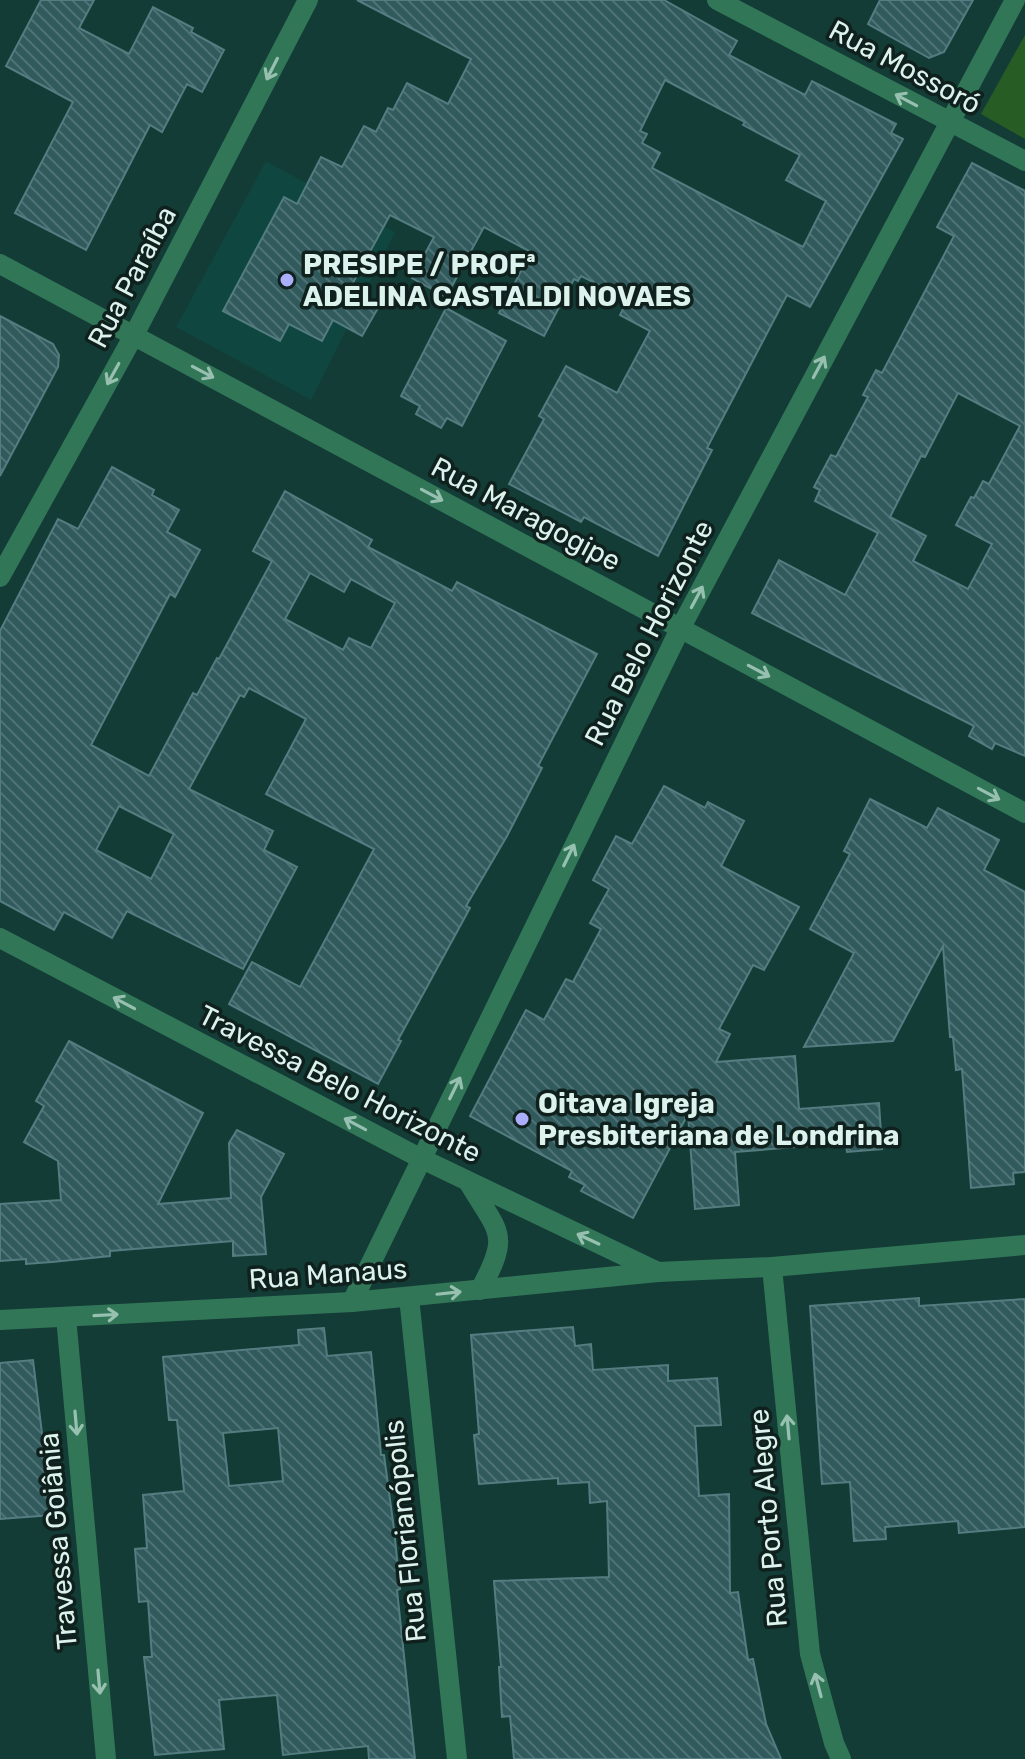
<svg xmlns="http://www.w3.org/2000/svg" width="1025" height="1759" viewBox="0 0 1025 1759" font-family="Rubik,sans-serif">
  <defs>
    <pattern id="building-back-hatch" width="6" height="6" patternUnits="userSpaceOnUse" patternTransform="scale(2)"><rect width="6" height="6" fill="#315a5d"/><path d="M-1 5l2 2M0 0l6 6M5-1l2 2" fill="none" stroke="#4e7275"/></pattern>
  </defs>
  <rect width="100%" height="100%" fill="#133c36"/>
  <!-- built -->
  <polygon fill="#0f4640" points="266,161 395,232 311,400 176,327"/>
  <!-- green -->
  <polygon fill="#285c25" points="1025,35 1025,139 981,114"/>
  <!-- building -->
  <g fill="url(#building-back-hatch)" stroke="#537d80" stroke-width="2" fill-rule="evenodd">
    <polygon points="41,0 94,0 79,28 129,54 153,7 193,28 191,32 224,50 202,92 187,84 162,132 150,125 86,250 15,213 73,102 6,66"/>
    <path d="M 357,0 L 664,0 L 737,41 L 729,55 L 805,95 L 812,81 L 896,124 L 891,133 L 903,139 L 810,307 L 787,295 L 707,448 L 712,450 L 658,556 L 584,517 L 581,522 L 509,484 L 544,419 L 539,416 L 566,366 L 617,393 L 650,331 L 620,315 L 628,299 L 581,276 L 578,281 L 574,279 L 544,336 L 499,313 L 531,252 L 484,227 L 446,297 L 412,278 L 434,237 L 390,215 L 348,292 L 378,308 L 362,336 L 333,320 L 322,341 L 289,324 L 280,341 L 223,311 L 284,197 L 297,204 L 321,157 L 342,167 L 364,126 L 376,132 L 388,108 L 393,110 L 407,83 L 448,104 L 471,59 ZM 665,80 L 745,122 L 743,125 L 800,155 L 786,180 L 826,201 L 803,247 L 652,168 L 660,153 L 642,143 L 647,134 L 640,131 Z"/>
    <polygon points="880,0 973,0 944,52 929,58 868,24"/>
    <path d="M 972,163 L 1025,191 L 1025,756 L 995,743 L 992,749 L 969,736 L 974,726 L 752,613 L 779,560 L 845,595 L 878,533 L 815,501 L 820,490 L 814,487 L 831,455 L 836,457 L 868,397 L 863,395 L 876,370 L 882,373 L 954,236 L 937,227 ZM 958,393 L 1020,426 L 989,484 L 983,481 L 974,498 L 971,497 L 956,525 L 992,544 L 968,589 L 913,561 L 926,536 L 890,517 L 921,456 L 925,457 Z"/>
    <polygon points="446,308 506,341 462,426 447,418 441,428 416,414 420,406 401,396"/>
    <polygon points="0,316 53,344 59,355 58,367 0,476"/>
    <path d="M 112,467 L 154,490 L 152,495 L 179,510 L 167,532 L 200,550 L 175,597 L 170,594 L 91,745 L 149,776 L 193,693 L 197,695 L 217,658 L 219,659 L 272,561 L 253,551 L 285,491 L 372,540 L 368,547 L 452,591 L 457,582 L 597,654 L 538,766 L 542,768 L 507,836 L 466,906 L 470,908 L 398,1040 L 401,1041 L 378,1084 L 229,1004 L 252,962 L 300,987 L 374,849 L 266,794 L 306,719 L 249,688 L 244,697 L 240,695 L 189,789 L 273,831 L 264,850 L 297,867 L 243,969 L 127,911 L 112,938 L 64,912 L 54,930 L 0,901 L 0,631 L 58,519 L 78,529 ZM 310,573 L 344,592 L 351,579 L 395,603 L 371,648 L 349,638 L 343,650 L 285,619 ZM 119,806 L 174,834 L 151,879 L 96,850 Z"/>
    <polygon points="664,786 705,808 708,802 744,821 721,866 799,907 764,970 753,965 719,1029 730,1034 716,1062 795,1056 799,1109 879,1103 882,1149 847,1152 846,1143 735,1152 739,1205 695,1209 688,1114 633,1218 581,1191 585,1185 569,1177 572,1171 470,1116 526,1010 544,1020 566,979 573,982 601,929 590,923 609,889 593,880 616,836 632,844"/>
    <polygon points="870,799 927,828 938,808 999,840 984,870 1025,892 1025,1172 1013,1173 1014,1184 971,1188 962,1069 956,1070 953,1037 950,1037 943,946 893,1041 804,1047 854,953 810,929 850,854 844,851"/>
    <polygon points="69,1041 203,1113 158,1204 231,1198 229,1143 237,1130 284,1154 261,1197 266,1254 233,1256 233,1241 110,1251 110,1256 52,1262 26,1264 26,1259 0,1261 0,1204 61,1200 58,1161 24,1142 44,1106 36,1101"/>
    <polygon points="919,1298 919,1306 1025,1299 1025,1527 959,1533 958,1521 885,1527 886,1539 854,1541 850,1482 822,1484 810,1306"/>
    <polygon points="573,1327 575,1346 591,1344 593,1370 668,1365 668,1381 717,1378 721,1425 695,1426 699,1496 729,1494 730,1593 738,1592 748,1660 753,1659 766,1724 781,1759 514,1759 510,1716 502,1717 499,1667 501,1667 494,1581 609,1577 607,1501 590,1503 589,1482 558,1484 558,1478 479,1484 474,1435 479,1434 471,1335"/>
    <path d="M 324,1328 L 327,1356 L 371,1352 L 381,1455 L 384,1455 L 394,1529 L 400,1589 L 397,1590 L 415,1759 L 369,1759 L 368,1746 L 283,1755 L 277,1695 L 219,1700 L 224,1749 L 155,1755 L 144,1657 L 152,1657 L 148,1601 L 139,1602 L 135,1549 L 147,1548 L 143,1495 L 184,1491 L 177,1420 L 169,1420 L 163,1357 L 299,1345 L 298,1330 ZM 278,1428 L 283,1481 L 229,1486 L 223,1433 Z"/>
    <polygon points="33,1360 52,1515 0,1519 0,1363"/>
  </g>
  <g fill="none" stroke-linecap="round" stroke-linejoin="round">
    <!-- minor -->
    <g stroke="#327658" stroke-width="20">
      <polyline points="717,0 1025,161"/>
      <polyline points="0,264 1025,813"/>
      <polyline points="0,577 134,335 308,0"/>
      <polyline points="0,938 420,1158 658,1272"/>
      <path d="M 469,1183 C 499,1234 511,1233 480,1290"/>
      <polyline points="772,1267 810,1654 834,1743 841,1759"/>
      <polyline points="409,1297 457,1759"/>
      <polyline points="352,1302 680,629 1015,0"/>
      <polyline points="66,1317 106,1759"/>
      <polyline points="0,1320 352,1302 658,1272 772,1267 1025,1245"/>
    </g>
  </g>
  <!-- one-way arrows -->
  <defs><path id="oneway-shaft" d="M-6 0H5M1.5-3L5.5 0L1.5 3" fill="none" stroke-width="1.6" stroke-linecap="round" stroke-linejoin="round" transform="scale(2)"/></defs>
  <g stroke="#98c0b1">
    <use href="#oneway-shaft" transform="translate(272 69) rotate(117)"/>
    <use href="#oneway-shaft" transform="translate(906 100) rotate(-152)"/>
    <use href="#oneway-shaft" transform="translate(819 367) rotate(-62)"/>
    <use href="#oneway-shaft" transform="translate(203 372) rotate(28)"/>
    <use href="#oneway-shaft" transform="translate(113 374) rotate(119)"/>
    <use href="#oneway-shaft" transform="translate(432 495) rotate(28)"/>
    <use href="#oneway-shaft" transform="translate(697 597) rotate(-62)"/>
    <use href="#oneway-shaft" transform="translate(759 671) rotate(28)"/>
    <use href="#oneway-shaft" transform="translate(989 794) rotate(28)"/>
    <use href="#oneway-shaft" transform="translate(569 855) rotate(-64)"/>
    <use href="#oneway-shaft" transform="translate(124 1003) rotate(-152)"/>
    <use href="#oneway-shaft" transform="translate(455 1088) rotate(-64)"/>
    <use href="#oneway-shaft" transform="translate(355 1124) rotate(-152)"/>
    <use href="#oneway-shaft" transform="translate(588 1239) rotate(-155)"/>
    <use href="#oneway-shaft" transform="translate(449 1293) rotate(-6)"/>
    <use href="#oneway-shaft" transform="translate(106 1315) rotate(-3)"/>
    <use href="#oneway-shaft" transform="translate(76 1423) rotate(85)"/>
    <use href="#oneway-shaft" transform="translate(788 1427) rotate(-95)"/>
    <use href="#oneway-shaft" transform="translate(99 1682) rotate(85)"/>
    <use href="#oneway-shaft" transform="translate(818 1685) rotate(-105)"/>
  </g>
  <!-- markers -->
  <g fill="#abaffb" stroke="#0f201d" stroke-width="3">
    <circle cx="287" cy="280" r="8"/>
    <circle cx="522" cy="1119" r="8"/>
  </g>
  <g text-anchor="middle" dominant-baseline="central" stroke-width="7" stroke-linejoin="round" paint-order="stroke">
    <!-- street labels -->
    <g font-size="28" fill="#dcf2ed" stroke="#0f201d">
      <text transform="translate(905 67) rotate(28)">Rua Mossoró</text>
      <text transform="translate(132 277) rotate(-62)">Rua Paraíba</text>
      <text transform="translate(526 514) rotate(28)">Rua Maragogipe</text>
      <text transform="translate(649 633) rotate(-63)">Rua Belo Horizonte</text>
      <text transform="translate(340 1084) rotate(27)">Travessa Belo Horizonte</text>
      <text transform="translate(328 1274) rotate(-4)">Rua Manaus</text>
      <text transform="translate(768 1518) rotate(-95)">Rua Porto Alegre</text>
      <text transform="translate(405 1531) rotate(-96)">Rua Florianópolis</text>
      <text transform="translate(58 1541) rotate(-95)">Travessa Goiânia</text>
    </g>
    <!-- poi labels -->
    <g font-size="28" font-weight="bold" fill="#dcf2ed" stroke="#0f201d" text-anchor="start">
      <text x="303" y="264">PRESIPE / PROFª<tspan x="303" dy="32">ADELINA CASTALDI NOVAES</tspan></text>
      <text x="538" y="1103">Oitava Igreja<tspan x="538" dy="32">Presbiteriana de Londrina</tspan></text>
    </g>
  </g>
</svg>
